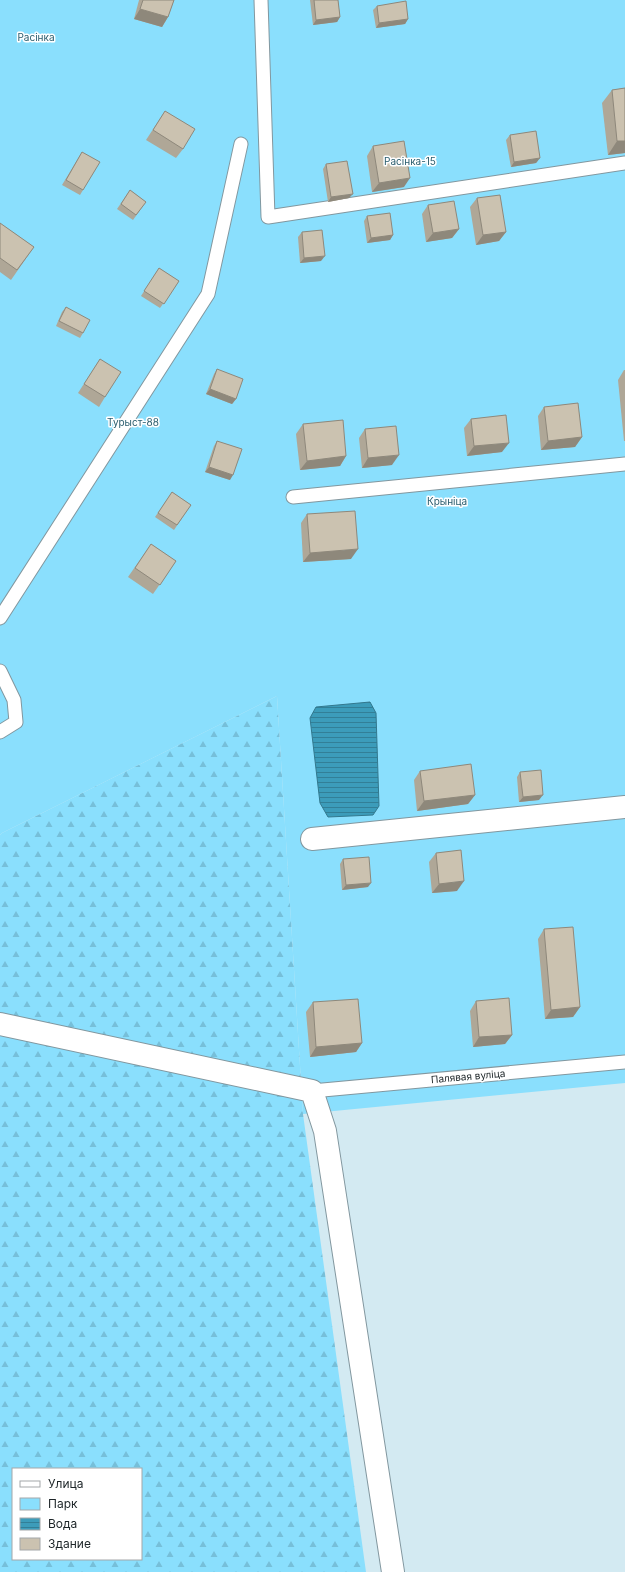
<svg xmlns="http://www.w3.org/2000/svg" width="625" height="1572" viewBox="0 0 625 1572" font-family="Inter,sans-serif">
  <defs>
    <pattern id="forest-firs" width="22" height="20" patternUnits="userSpaceOnUse"><rect width="22" height="20" fill="#8adffd"/><path d="M5 1l3.5 6h-7zM16 11l3.5 6h-7z" fill="#76bfd9"/></pattern>
    <pattern id="water-rules" width="6" height="5" patternUnits="userSpaceOnUse"><rect width="6" height="5" fill="#3c9cba"/><path d="M0 2.5h6" fill="none" stroke="#327f97"/></pattern>
  </defs>
  <rect width="100%" height="100%" fill="#d3eaf2"/>
  <!-- green -->
  <polygon fill="#8adffd" points="0,0 625,0 625,1083 303,1114 277,696 2,833 0,835"/>
  <!-- forest -->
  <path fill="url(#forest-firs)" fill-rule="evenodd" d="M 277,696 L 303,1114 L 366,1572 L 0,1572 L 0,835 L 2,833 ZM 13,1469 L 141,1469 L 141,1559 L 13,1559 Z"/>
  <!-- water -->
  <polygon fill="url(#water-rules)" stroke="#32788e" points="370,702 376,713 379,806 373,815 328,817 320,803 310,718 316,707"/>
  <g fill="none" stroke-linecap="round" stroke-linejoin="round">
    <!-- service casing -->
    <g stroke="#82979f" stroke-width="15">
      <g id="service">
        <polyline points="261,0 268,217 625,163"/>
        <polyline points="293,497 625,464"/>
        <polyline points="0,618 208,294 241,144"/>
        <polyline points="0,671 14,700 16,722 0,732"/>
        <polyline points="312,1091 625,1062"/>
      </g>
    </g>
    <!-- minor casing -->
    <g stroke="#82979f" stroke-width="24">
      <g id="minor">
        <polyline points="312,839 625,807"/>
        <polyline points="0,1024 312,1091 325,1131 393,1572"/>
      </g>
    </g>
    <!-- service -->
    <use href="#service" stroke="#fff" stroke-width="13"/>
    <!-- minor -->
    <use href="#minor" stroke="#fff" stroke-width="22"/>
  </g>
  <!-- wall -->
  <g fill="#afa797">
    <polygon points="139,0 174,0 168,17 162,27 134,19"/>
    <polygon points="310,0 338,0 340,17 337,22 313,25"/>
    <polygon points="377,6 408,19 405,24 376,28 373,10"/>
    <polygon points="625,88 625,153 608,155 602,103 612,90"/>
    <polygon points="165,111 183,149 176,158 146,140"/>
    <polygon points="510,135 540,158 536,163 511,167 506,140"/>
    <polygon points="373,146 404,187 372,192 367,156"/>
    <polygon points="82,152 83,190 80,195 62,185"/>
    <polygon points="326,164 349,198 328,202 323,169"/>
    <polygon points="130,190 146,202 133,220 117,209"/>
    <polygon points="477,198 506,232 499,241 476,245 470,207"/>
    <polygon points="428,205 459,229 452,238 426,242 422,214"/>
    <polygon points="367,216 393,235 390,240 367,243 364,221"/>
    <polygon points="0,223 34,247 11,280 0,272"/>
    <polygon points="302,232 321,261 300,263 298,237"/>
    <polygon points="159,268 179,281 160,308 141,296"/>
    <polygon points="66,307 83,333 80,338 56,326 62,312"/>
    <polygon points="100,359 105,397 99,407 78,393"/>
    <polygon points="217,369 236,399 232,404 206,394 214,374"/>
    <polygon points="624,370 625,370 625,441 624,441 618,380"/>
    <polygon points="544,407 582,437 575,447 541,450 538,416"/>
    <polygon points="471,419 502,452 467,456 464,428"/>
    <polygon points="303,424 346,456 340,466 300,470 296,434"/>
    <polygon points="365,429 392,465 362,468 359,438"/>
    <polygon points="217,441 230,480 205,472 214,446"/>
    <polygon points="172,492 191,505 174,530 155,517"/>
    <polygon points="307,514 351,559 303,562 301,523"/>
    <polygon points="151,544 176,561 153,594 128,577"/>
    <polygon points="420,771 475,795 468,804 417,811 414,780"/>
    <polygon points="520,772 539,800 519,802 517,777"/>
    <polygon points="436,853 457,891 432,893 429,862"/>
    <polygon points="343,859 368,887 342,890 340,864"/>
    <polygon points="544,929 580,1007 573,1017 545,1019 538,939"/>
    <polygon points="476,1001 512,1035 505,1044 473,1047 470,1011"/>
    <polygon points="313,1002 362,1043 356,1052 310,1057 306,1012"/>
  </g>
  <!-- shaded-wall -->
  <g fill="#8e887b">
    <polygon points="140,9 168,17 162,27 134,19"/>
    <polygon points="340,17 337,22 313,25 316,20"/>
    <polygon points="408,19 405,24 376,28 379,23"/>
    <polygon points="617,141 625,141 625,153 608,155"/>
    <polygon points="540,158 536,163 511,167 514,162"/>
    <polygon points="410,178 404,187 372,192 379,183"/>
    <polygon points="353,194 349,198 328,202 331,197"/>
    <polygon points="459,229 452,238 426,242 433,233"/>
    <polygon points="506,232 499,241 476,245 483,235"/>
    <polygon points="393,235 390,240 367,243 371,238"/>
    <polygon points="325,256 321,261 300,263 304,258"/>
    <polygon points="210,389 236,399 232,404 206,394"/>
    <polygon points="582,437 575,447 541,450 548,441"/>
    <polygon points="509,443 502,452 467,456 474,446"/>
    <polygon points="399,455 392,465 362,468 368,458"/>
    <polygon points="346,456 340,466 300,470 307,461"/>
    <polygon points="209,467 233,475 230,480 205,472"/>
    <polygon points="358,549 351,559 303,562 310,553"/>
    <polygon points="475,795 468,804 417,811 424,801"/>
    <polygon points="543,795 539,800 519,802 523,797"/>
    <polygon points="464,881 457,891 432,893 439,884"/>
    <polygon points="371,883 368,887 342,890 346,885"/>
    <polygon points="580,1007 573,1017 545,1019 551,1010"/>
    <polygon points="512,1035 505,1044 473,1047 479,1037"/>
    <polygon points="362,1043 356,1052 310,1057 316,1047"/>
  </g>
  <!-- building -->
  <g fill="#cbc2b0" stroke="#8e887b">
    <polygon points="143,0 174,0 168,17 140,9"/>
    <polygon points="314,0 338,0 340,17 316,20"/>
    <polygon points="406,1 408,19 379,23 377,6"/>
    <polygon points="625,88 625,141 617,141 612,90"/>
    <polygon points="165,111 195,129 183,149 153,130"/>
    <polygon points="536,131 540,158 514,162 510,135"/>
    <polygon points="404,141 410,178 379,183 373,146"/>
    <polygon points="82,152 100,162 83,190 66,180"/>
    <polygon points="347,161 353,194 331,197 326,164"/>
    <polygon points="130,190 146,202 136,215 121,204"/>
    <polygon points="500,195 506,232 483,235 477,198"/>
    <polygon points="454,201 459,229 433,233 428,205"/>
    <polygon points="390,213 393,235 371,238 367,216"/>
    <polygon points="0,223 34,247 17,270 0,258"/>
    <polygon points="322,230 325,256 304,258 302,232"/>
    <polygon points="159,268 179,281 164,304 144,291"/>
    <polygon points="66,307 90,320 83,333 59,321"/>
    <polygon points="100,359 121,372 105,397 84,384"/>
    <polygon points="217,369 243,379 236,399 210,389"/>
    <polygon points="578,403 582,437 548,441 544,407"/>
    <polygon points="506,415 509,443 474,446 471,419"/>
    <polygon points="343,420 346,456 307,461 303,424"/>
    <polygon points="396,426 399,455 368,458 365,429"/>
    <polygon points="217,441 242,449 233,475 209,467"/>
    <polygon points="172,492 191,505 177,525 158,513"/>
    <polygon points="355,511 358,549 310,553 307,514"/>
    <polygon points="151,544 176,561 160,585 135,568"/>
    <polygon points="471,764 475,795 424,801 420,771"/>
    <polygon points="541,770 543,795 523,797 520,772"/>
    <polygon points="461,850 464,881 439,884 436,853"/>
    <polygon points="369,857 371,883 346,885 343,859"/>
    <polygon points="573,927 580,1007 551,1010 544,929"/>
    <polygon points="509,998 512,1035 479,1037 476,1001"/>
    <polygon points="358,999 362,1043 316,1047 313,1002"/>
  </g>
  <g text-anchor="middle" dominant-baseline="central" stroke-width="3" stroke-linejoin="round" paint-order="stroke">
    <!-- park labels -->
    <g font-size="10" fill="#2a5d6e" stroke="#fff">
      <text x="36" y="37">Расінка</text>
      <text x="410" y="161">Расінка-15</text>
      <text x="133" y="422">Турыст-88</text>
      <text x="447" y="501">Крыніца</text>
    </g>
    <!-- street labels -->
    <g font-size="10" fill="#1c2427" stroke="#fff">
      <text transform="translate(468 1076) rotate(-5)">Палявая вуліца</text>
    </g>
  </g>
  <!-- legend -->
  <rect x="12" y="1468" width="130" height="92" fill="#ffffff" stroke="#a4a7a9"/>
  <rect x="20" y="1481" width="20" height="6" fill="#ffffff" stroke="#a4a7a9"/>
  <text x="48" y="1488" font-size="12" fill="#1c2427">Улица</text>
  <rect x="20" y="1498" width="20" height="12" fill="#8adffd" stroke="#a4a7a9"/>
  <text x="48" y="1508" font-size="12" fill="#1c2427">Парк</text>
  <rect x="20" y="1518" width="20" height="12" fill="url(#water-rules)" stroke="#a4a7a9"/>
  <text x="48" y="1528" font-size="12" fill="#1c2427">Вода</text>
  <rect x="20" y="1538" width="20" height="12" fill="#cbc2b0" stroke="#a4a7a9"/>
  <text x="48" y="1548" font-size="12" fill="#1c2427">Здание</text>
</svg>
